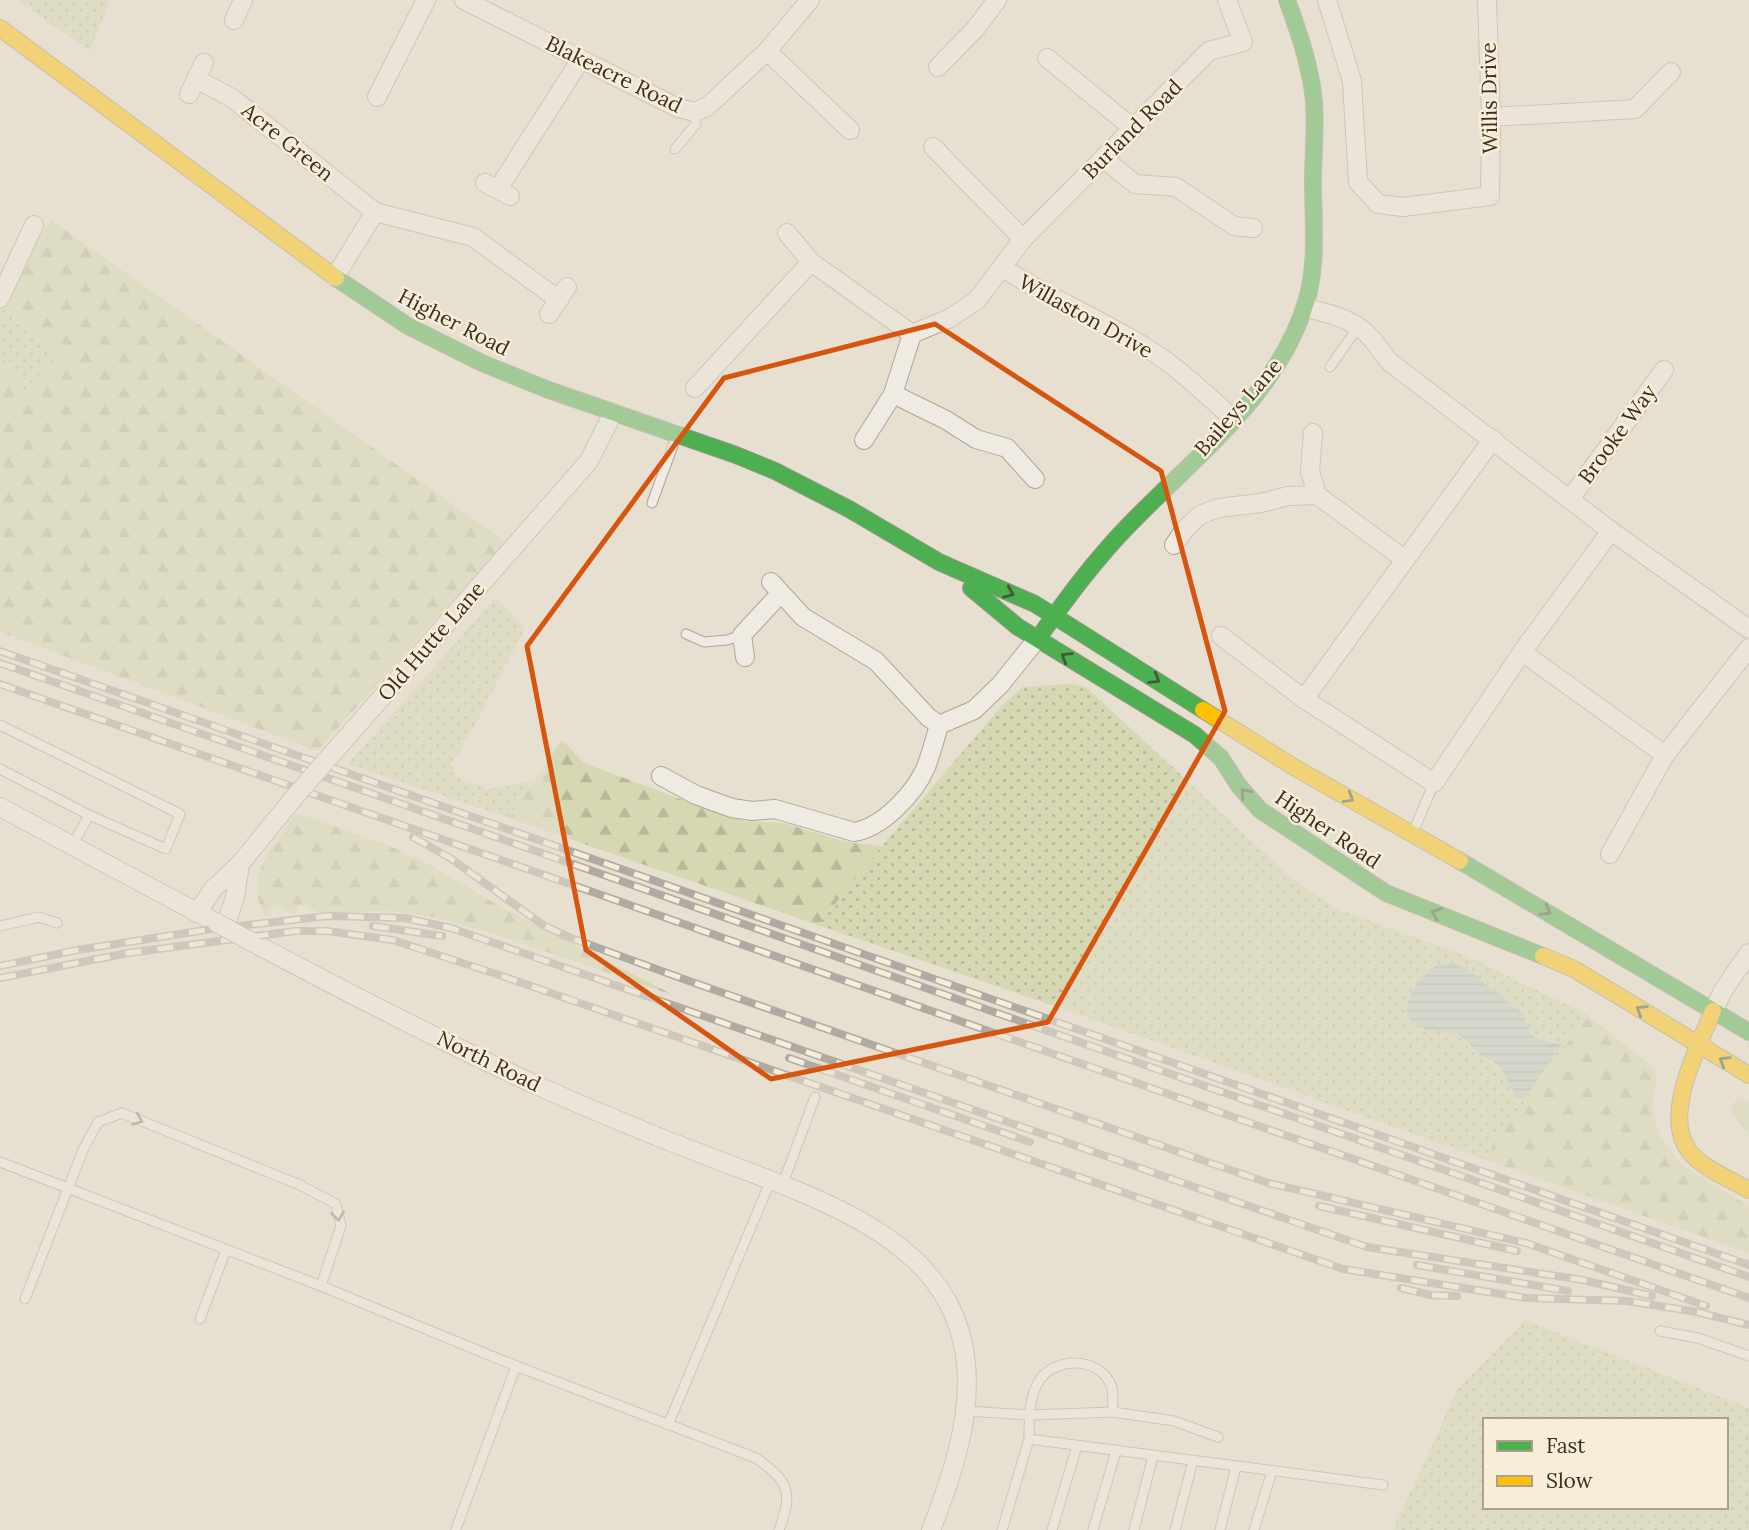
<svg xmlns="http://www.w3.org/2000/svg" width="1749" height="1530" viewBox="0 0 1749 1530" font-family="Lora,serif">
  <defs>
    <pattern id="grass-dots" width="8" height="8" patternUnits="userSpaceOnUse" patternTransform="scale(1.75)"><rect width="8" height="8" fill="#d6d7b3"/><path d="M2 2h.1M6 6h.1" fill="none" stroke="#b9b99a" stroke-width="1.8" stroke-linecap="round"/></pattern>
    <pattern id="forest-firs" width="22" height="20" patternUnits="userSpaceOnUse" patternTransform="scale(1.75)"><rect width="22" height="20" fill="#d6d7b3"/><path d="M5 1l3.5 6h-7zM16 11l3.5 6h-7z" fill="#b9b99a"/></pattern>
    <pattern id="water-rules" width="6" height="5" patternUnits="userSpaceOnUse" patternTransform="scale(1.75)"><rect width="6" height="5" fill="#bcccc2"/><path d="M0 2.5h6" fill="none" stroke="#a2b0a6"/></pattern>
  </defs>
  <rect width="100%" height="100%" fill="#e7e0d1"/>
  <!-- grass -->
  <g fill="url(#grass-dots)" fill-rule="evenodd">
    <polygon points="17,0 110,0 90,51"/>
    <polygon points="0,298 54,358 24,392 0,351"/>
    <path d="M 496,597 L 525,629 C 500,673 481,721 451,764 L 458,777 L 488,789 L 534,781 L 509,818 L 348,764 Z"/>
    <path d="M 1072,684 L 1086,687 L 1289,875 L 1316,896 L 1342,911 L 1465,955 L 1588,1015 L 1483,1159 L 1063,1009 L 818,925 L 882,846 L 1005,702 L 1023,687 ZM 1485,982 L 1526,1019 L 1529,1031 L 1534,1038 L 1557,1041 L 1512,1091 C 1503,1066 1498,1069 1479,1054 C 1472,1049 1468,1040 1459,1035 C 1447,1030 1432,1030 1420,1028 Z"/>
    <path d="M 1525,1320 L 1749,1408 L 1749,1530 L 1393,1530 L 1457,1390 ZM 1485,1420 L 1726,1420 L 1726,1507 L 1485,1507 Z"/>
  </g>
  <!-- forest -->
  <g fill="url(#forest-firs)">
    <polygon points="51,220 506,542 317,751 0,632 0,351 24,392 54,358 0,297"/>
    <polygon points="562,740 584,763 726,816 745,821 784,823 846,842 882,846 818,925 509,818"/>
    <path d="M 296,813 L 385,844 L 425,862 L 501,907 L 673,995 L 492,933 L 433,917 L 390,911 L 321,913 L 300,904 L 294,915 L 273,905 L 267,917 C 257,908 255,883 260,870 C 267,851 286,830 296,813 Z"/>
    <polygon points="1588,1015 1655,1068 1656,1080 1652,1109 1660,1135 1680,1164 1749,1206 1749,1253 1483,1159"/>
    <polygon points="1740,1098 1749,1101 1749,1135 1731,1110 1733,1103"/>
  </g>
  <!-- water -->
  <path fill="url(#water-rules)" d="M 1442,963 L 1455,964 L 1467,969 L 1524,1014 L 1529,1031 L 1534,1038 L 1562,1044 L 1526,1096 L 1518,1098 L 1516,1096 C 1508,1086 1506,1072 1496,1064 C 1491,1060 1483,1058 1478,1053 C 1471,1047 1467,1039 1458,1035 C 1443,1028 1424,1034 1412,1022 C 1395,1004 1425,969 1442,963 Z"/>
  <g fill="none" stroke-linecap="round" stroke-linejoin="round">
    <!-- lane casing -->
    <g stroke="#ada599" stroke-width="11">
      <g id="lane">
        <polyline points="675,149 696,124 695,112"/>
        <polyline points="1330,367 1358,327"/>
        <polyline points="652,503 675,440"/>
        <polyline points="686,634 704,642 727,640 742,635"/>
        <polyline points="0,725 180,814 166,849 89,815 0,769"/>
        <polyline points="1414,830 1434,783"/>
        <polyline points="73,845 89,815"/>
        <polyline points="0,926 39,917 57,923"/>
        <path d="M 0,1162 L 321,1286 L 516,1366 L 756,1458 C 788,1481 794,1491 779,1530"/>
        <polyline points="782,1186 815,1097"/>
        <polyline points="25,1299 83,1150 98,1122 122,1113 300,1185 336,1204 341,1226 321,1286"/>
        <polyline points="200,1319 226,1250"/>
        <polyline points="1660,1331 1698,1338 1749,1356"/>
        <polyline points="966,1411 1030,1415 1113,1412 1174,1421 1218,1437"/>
        <path d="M 1113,1412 C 1112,1404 1114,1392 1111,1385 C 1099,1356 1054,1357 1039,1381 C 1029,1396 1029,1421 1029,1439 L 1383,1485"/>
        <polyline points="668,1425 770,1182"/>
        <polyline points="456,1529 516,1366"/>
        <polyline points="1002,1530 1029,1439"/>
        <polyline points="1052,1530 1077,1446"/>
        <polyline points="1093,1530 1116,1451"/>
        <polyline points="1134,1530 1153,1456"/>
        <polyline points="1175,1530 1193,1461"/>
        <polyline points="1220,1530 1236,1467"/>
        <polyline points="1254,1530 1272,1471"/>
      </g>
    </g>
    <!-- street casing -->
    <g stroke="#ada599" stroke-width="20">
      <g id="street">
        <polyline points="464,0 678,108 695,112 708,106 767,51 810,0"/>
        <polyline points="1327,0 1352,81 1358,182 1378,204 1403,207 1490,196 1491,117 1487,0"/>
        <polyline points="234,20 243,0"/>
        <polyline points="767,51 850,130"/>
        <polyline points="1047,58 1134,129"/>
        <polyline points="938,67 976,28 997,0"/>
        <polyline points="196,79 232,98 375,212"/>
        <polyline points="189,94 204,63"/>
        <polyline points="377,97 426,0"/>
        <polyline points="1491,117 1635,109 1671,72"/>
        <polyline points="933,147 1023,239"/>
        <polyline points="1103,158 1135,184 1176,187 1234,226 1253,228"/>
        <polyline points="485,183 510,196"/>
        <polyline points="498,189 581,59"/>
        <polyline points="787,233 811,262 912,334"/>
        <path d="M 1003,268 C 1048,298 1099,318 1145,347 C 1177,366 1205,394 1234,419"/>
        <polyline points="335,277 375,212 473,237 559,300"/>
        <polyline points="0,298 34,225"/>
        <path d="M 1306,308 C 1327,313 1350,318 1366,333 C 1376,342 1382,354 1391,363 L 1611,531 L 1749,629"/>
        <polyline points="549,314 567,287"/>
        <polyline points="695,388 811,262"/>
        <polyline points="893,394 946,420 976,439 1007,448 1035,479"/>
        <polyline points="1313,433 1310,471 1317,495 1404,559"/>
        <polyline points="864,440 893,394 912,334 950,318 977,300 1023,239 1209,51 1243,42 1227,0"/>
        <polyline points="1570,499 1664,370"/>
        <polyline points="1174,545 1185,529 1200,515 1218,508 1261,503 1288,496 1317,495"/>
        <polyline points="771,582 803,617 876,661 928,717 939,725 974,710 1000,685 1037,639"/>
        <polyline points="1221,636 1304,699 1434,783 1522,652 1611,531"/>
        <polyline points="1522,652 1665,755"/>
        <polyline points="745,657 742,635 780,594"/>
        <polyline points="1304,699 1493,439"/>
        <polyline points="325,762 589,461 613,413"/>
        <path d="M 661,776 L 696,795 L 732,808 L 752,811 L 775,809 L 854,832 C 882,828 915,793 926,767 C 931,754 935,739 939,725"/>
        <polyline points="0,807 217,923"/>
        <polyline points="1610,854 1665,755 1749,648"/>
        <polyline points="197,913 214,888 240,864 297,794"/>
        <polyline points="225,928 235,897 240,864"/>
        <path d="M 252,942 C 348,993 446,1044 545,1089 C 597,1112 649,1134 702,1154 C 782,1186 903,1220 947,1301 C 987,1374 959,1458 931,1530"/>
        <polyline points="1713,1011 1724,989 1749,953"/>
      </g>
    </g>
    <!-- fast casing -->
    <g stroke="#9c958a" stroke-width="18">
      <g id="fast">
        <polyline points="336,278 408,326 482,363 546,389 736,455 775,471 849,509 939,562 1035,604 1203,710"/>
        <polyline points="971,588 1018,627 1195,735 1221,758 1239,786 1260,810 1386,893 1543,956"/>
        <path d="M 1044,630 C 1070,594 1096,559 1127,527 C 1192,459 1278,396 1306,302 C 1318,263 1313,221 1313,181 C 1313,155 1316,128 1314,102 C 1311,67 1299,33 1287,0"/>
        <polyline points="1460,861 1749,1032"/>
      </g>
    </g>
    <!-- slow casing -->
    <g stroke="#9c958a" stroke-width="18">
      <g id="slow">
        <polyline points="0,28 336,278"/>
        <polyline points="1203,710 1297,769 1460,861"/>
        <polyline points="1543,956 1574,969 1749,1075"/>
        <path d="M 1713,1011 C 1698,1047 1662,1116 1689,1151 C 1703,1169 1730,1179 1749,1190"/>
      </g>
    </g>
    <!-- lane -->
    <use href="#lane" stroke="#efebe3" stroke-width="9"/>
    <!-- street -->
    <use href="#street" stroke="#efebe3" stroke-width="18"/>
    <!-- fast -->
    <use href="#fast" stroke="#4caf50" stroke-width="16"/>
    <!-- slow -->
    <use href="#slow" stroke="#ffc107" stroke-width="16"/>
    <!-- rail casing -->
    <g stroke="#afaaa2" stroke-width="8">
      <g id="rail">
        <polyline points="0,651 1749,1265"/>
        <polyline points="0,663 1749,1277"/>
        <polyline points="0,684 1749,1298"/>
        <polyline points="413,837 450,858 543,925 571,938 689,981 1268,1183 1526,1243 1706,1306"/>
        <polyline points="373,926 442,936"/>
        <polyline points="0,966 77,950 212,929 328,916 405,918 451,928 1367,1247 1583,1280 1652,1296"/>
        <polyline points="0,978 128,953 295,931 327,931 393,940 502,976 1343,1269 1527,1298 1627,1301 1697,1312 1749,1325"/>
        <polyline points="789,1058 1030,1142"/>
        <polyline points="1319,1206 1517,1251"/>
        <polyline points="1417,1265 1568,1291"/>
        <polyline points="1401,1288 1430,1295 1457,1296"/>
      </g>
    </g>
    <!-- rail -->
    <use href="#rail" stroke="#f7eed8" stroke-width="5" stroke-dasharray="16" stroke-linecap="butt"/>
    <!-- street-bridge casing -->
    <g stroke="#ada599" stroke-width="20" stroke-linecap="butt">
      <g id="street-bridge">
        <polyline points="297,794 325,762"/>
        <polyline points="217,923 252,942"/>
      </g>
    </g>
    <!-- street-bridge -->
    <use href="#street-bridge" stroke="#efebe3" stroke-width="18"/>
  </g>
  <!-- one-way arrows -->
  <defs><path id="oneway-chevron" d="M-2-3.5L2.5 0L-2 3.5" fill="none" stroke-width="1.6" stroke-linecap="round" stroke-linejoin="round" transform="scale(1.75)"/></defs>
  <g stroke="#425b31">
    <use href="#oneway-chevron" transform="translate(1009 593) rotate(23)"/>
    <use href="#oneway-chevron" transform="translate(1066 657) rotate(-148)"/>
    <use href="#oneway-chevron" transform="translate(1155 679) rotate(32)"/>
    <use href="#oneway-chevron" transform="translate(1245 793) rotate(-131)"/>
    <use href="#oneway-chevron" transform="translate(1349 798) rotate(30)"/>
    <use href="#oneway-chevron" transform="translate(1546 911) rotate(31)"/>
    <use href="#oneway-chevron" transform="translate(1436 913) rotate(-158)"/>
    <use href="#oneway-chevron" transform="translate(1641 1010) rotate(-148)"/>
    <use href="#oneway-chevron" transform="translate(1724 1061) rotate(-149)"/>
  </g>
  <g stroke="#968c82">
    <use href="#oneway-chevron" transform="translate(138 1120) rotate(22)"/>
    <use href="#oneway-chevron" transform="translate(338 1216) rotate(82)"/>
  </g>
  <!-- marked area -->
  <path d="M0 0H1749V1530H0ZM 935,324 L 1161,471 L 1225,711 L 1048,1022 L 771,1079 L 586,950 L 527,646 L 724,378 Z" fill="#e7e0d1" fill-opacity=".55" fill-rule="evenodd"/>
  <path fill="none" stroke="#d7550e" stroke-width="5" stroke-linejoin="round" d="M 935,324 L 1161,471 L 1225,711 L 1048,1022 L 771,1079 L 586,950 L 527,646 L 724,378 Z"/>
  <g text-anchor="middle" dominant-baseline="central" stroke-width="5" stroke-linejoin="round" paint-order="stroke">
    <!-- street labels -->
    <g font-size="21" fill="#3d2e20" stroke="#f7eed8">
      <text transform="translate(614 74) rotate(26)">Blakeacre Road</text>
      <text transform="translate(1489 98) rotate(-91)">Willis Drive</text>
      <text transform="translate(1132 129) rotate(-45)">Burland Road</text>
      <text transform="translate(288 142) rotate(39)">Acre Green</text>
      <text transform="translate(1086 316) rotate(29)">Willaston Drive</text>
      <text transform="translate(454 322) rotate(27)">Higher Road</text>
      <text transform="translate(1238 407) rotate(-49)">Baileys Lane</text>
      <text transform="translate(1617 434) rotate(-54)">Brooke Way</text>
      <text transform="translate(431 641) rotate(-49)">Old Hutte Lane</text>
      <text transform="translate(1328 829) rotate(34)">Higher Road</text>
      <text transform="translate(489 1061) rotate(26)">North Road</text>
    </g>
  </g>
  <!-- legend -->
  <rect x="1483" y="1418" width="245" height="91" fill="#f7eed8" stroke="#ada18e" stroke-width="2"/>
  <rect x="1497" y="1441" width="35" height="10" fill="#4caf50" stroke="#ada18e" stroke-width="2"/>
  <text x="1546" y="1453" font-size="21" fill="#3d2e20">Fast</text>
  <rect x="1497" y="1476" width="35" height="10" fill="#ffc107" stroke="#ada18e" stroke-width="2"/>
  <text x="1546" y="1488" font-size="21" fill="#3d2e20">Slow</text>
</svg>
